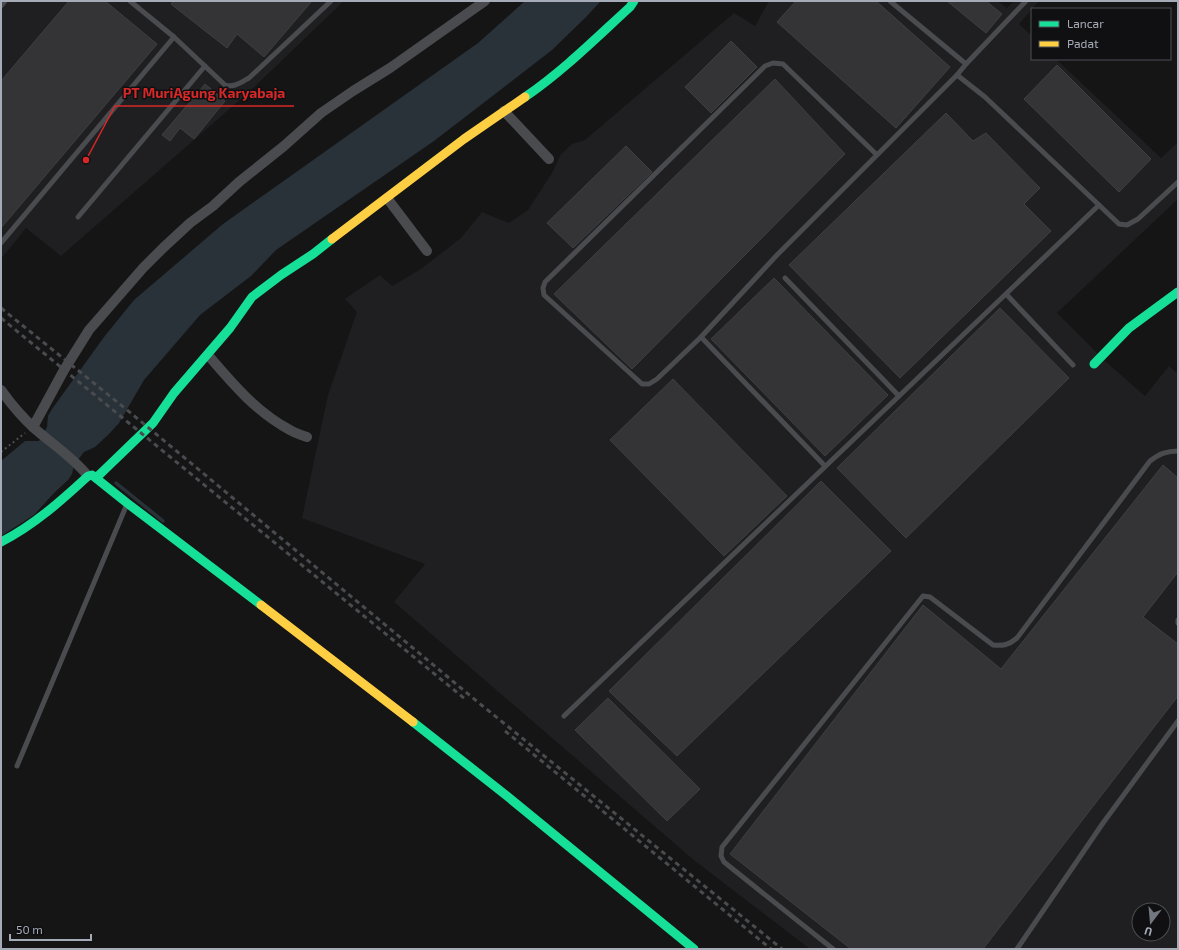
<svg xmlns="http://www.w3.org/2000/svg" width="1179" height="950" viewBox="0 0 1179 950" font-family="'Exo 2',sans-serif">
  <rect width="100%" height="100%" fill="#151516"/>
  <!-- built -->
  <g fill="#1f1f22" fill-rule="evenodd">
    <polygon points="1,1 344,1 250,91 61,256 26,228 1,259"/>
    <path d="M 769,1 L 997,1 L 1007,8 L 1014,1 L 1039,1 L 1019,24 L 1032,36 L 1032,59 L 1056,59 L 1161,158 L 1178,142 L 1178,199 L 1057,313 L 1106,362 L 1145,396 L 1169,366 L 1178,374 L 1178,949 L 810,949 L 695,861 L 394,602 L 425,564 L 302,518 L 328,395 L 357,312 L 345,299 L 380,275 L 392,286 L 421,269 L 461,238 L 482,212 L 509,223 L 528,210 L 552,173 L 561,154 L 572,144 L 585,140 L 734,13 L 755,26 ZM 1139,910 L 1163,910 L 1163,934 L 1139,934 Z"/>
  </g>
  <!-- water -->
  <polygon fill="#283238" points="525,1 601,1 586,17 552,50 434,141 276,250 251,276 200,315 144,380 119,423 108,435 95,447 84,452 74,465 72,474 68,480 54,493 34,515 1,536 1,461 25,441 39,441 47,427 48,416 52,409 104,337 134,300 223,224 478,43"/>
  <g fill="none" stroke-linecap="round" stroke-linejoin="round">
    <!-- stream -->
    <polyline stroke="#283238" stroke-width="3.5" points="116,483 163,521"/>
  </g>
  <!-- building -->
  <g fill="#343437" stroke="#3e3f42">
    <polygon points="69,1 105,1 157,44 1,228 1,81"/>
    <polygon points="173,1 312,1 264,57 237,34 227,48 171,4"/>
    <polygon points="796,1 876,1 950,67 896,128 777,22"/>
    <polygon points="947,1 986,1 1002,14 986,33"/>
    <polygon points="731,41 757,67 711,113 685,87"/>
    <polygon points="1057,65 1151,159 1119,192 1024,99"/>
    <polygon points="775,79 845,154 632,369 554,294"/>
    <polygon points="205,84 225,101 194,139 180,128 170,141 162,135"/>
    <polygon points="946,113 973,141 986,133 1040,188 1024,204 1051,231 900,378 789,265"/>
    <polygon points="626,146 652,172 573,248 547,223"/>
    <polygon points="774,278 888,395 825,456 711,339"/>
    <polygon points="1000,308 1069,378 906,538 837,468"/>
    <polygon points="673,379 787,496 724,556 610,440"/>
    <polygon points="1163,465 1178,478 1178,572 1143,617 1178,644 1178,696 983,949 851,949 730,854 923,605 1001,669"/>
    <polygon points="821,481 891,551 677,756 609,691"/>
    <polygon points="608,698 700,789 667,821 575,730"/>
  </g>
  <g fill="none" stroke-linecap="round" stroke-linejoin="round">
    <!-- path -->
    <polyline stroke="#4b4d50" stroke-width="2" stroke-dasharray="2 3" stroke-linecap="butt" points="1,452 25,433"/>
    <!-- lane -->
    <g stroke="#494b4f" stroke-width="5">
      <path d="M 130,1 L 174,37 L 225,85 C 234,88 241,82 249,78 L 331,1"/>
      <polyline points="890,1 966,64"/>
      <polyline points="1,6 5,1"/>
      <polyline points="957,75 985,97 1119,224 1127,225 1138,219 1178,182"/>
      <polyline points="877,155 783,64 773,63 765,66 545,282 543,288 544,295 642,384 649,384 657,379 701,337 777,255 957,75 966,64 1026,1"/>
      <polyline points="78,217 205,66"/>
      <polyline points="1,243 174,37"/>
      <polyline points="785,278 899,396"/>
      <polyline points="1006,294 1073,365"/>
      <polyline points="701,337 825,466"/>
      <polyline points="1178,620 1178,623"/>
      <polyline points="564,716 1099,205"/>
      <polyline points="17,766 127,504"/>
      <path d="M 833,949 L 724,862 L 721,856 L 722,847 L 923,596 L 930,597 L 993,645 C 1003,646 1009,645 1017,638 L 1150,461 C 1159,454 1166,451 1178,451"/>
      <polyline points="1017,949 1103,823 1178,721"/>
    </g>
    <!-- street -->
    <g stroke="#494b4f" stroke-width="10">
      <polyline points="504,111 549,159"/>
      <polyline points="387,198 427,251"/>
      <path d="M 208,355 C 232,383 256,412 290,430 C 295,433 301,435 307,437"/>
      <path d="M 1,390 C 11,404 22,417 34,428 C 52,444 73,457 88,476"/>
      <polyline points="33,427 64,370 89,330 143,268 163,248 190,223 213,206 239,182 284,146 321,113 353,91 390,68 485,1"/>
    </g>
    <!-- fast -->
    <g stroke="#16e098" stroke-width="9">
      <path d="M 525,97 C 563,71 596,38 630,7 L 634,1"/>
      <polyline points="1094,364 1129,328 1178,292"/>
      <polyline points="96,478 153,423 174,393 230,328 252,297 281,275 313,254 332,239"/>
      <path d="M 1,542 C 34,525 61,501 88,476 L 92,475 L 127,503 L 261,605"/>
      <polyline points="413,722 507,796 694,949"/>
    </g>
    <!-- slow -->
    <g stroke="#ffcf43" stroke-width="9">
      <polyline points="332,239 464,139 525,97"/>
      <polyline points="261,605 413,722"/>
    </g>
    <!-- rail -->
    <g stroke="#494b4e" stroke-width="3" stroke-dasharray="5 4" stroke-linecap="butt">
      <polyline points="1,308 132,414 479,703 782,949"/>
      <polyline points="1,318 465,699"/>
      <polyline points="505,731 771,949"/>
    </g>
  </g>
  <!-- callouts -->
  <path fill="none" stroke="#d62828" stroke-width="1.5" d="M86 160L115 106H294"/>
  <circle fill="#d62828" stroke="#101012" stroke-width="1.5" cx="86" cy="160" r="4"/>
  <g font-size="14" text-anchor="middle" font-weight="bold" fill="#d62828" stroke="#101012" stroke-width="3" stroke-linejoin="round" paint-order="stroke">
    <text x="204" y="98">PT MuriAgung Karyabaja</text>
  </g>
  <!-- border -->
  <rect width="1179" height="950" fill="none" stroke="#a5acb8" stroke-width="4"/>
  <!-- legend -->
  <rect x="1031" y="8" width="140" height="52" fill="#101012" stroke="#4c4e54"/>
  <rect x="1039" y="21" width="20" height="6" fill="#16e098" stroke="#4c4e54"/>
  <text x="1067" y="28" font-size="12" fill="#a5acb8">Lancar</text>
  <rect x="1039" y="41" width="20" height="6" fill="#ffcf43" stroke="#4c4e54"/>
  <text x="1067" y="48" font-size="12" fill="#a5acb8">Padat</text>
  <!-- north arrow -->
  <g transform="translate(1151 922) rotate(196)"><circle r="19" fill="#101012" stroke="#4c4e54"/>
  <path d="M0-3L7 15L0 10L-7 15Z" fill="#73777f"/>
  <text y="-6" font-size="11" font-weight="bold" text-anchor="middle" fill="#a5acb8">U</text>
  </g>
  <!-- scale -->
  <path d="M10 934v6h81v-6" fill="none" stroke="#a5acb8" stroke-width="2"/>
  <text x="16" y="934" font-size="12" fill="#a5acb8" stroke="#101012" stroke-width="3" paint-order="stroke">50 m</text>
</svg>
